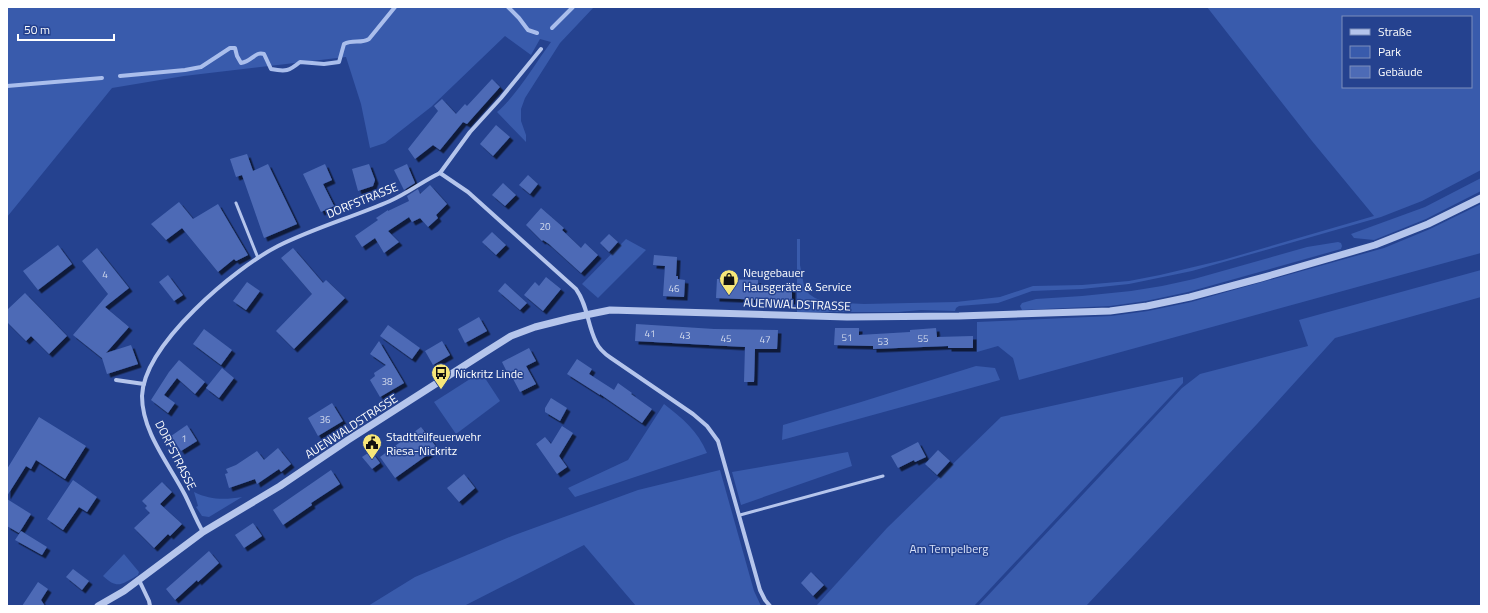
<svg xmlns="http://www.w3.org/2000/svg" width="1488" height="613" viewBox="0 0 1488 613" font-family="'Titillium Web',sans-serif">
  <defs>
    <filter id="shadow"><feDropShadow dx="3.5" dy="3.5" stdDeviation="0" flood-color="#0009"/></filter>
  </defs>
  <rect width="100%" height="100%" fill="#25428f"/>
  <!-- green -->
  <g fill="#395bac" fill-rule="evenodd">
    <path d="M 7,7 L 594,7 L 560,43 L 525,98 L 521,109 L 521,121 L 526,135 L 526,142 L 497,112 C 517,95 535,64 551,42 L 540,39 L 531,55 L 505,36 L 431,107 L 385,143 L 370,148 L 361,104 L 346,57 L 184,76 L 112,88 L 7,217 Z"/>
    <path d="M 1207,7 L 1481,7 L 1481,170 L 1422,201 L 1381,217 L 1192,271 L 1129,284 L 1082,289 L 1032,291 L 998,303 L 959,306 L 956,308 L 955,311 L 921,310 L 898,312 L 797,312 L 797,239 L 800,239 L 800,265 L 804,286 L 809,294 L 815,298 L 825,302 L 864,304 L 956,302 L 1000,297 L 1033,286 L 1082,285 L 1129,281 L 1160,275 L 1223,260 L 1374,216 L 1312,141 ZM 1343,17 L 1471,17 L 1471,87 L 1343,87 Z"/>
    <polygon points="1481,178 1481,191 1426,219 1374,240 1354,238 1351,234 1425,207"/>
    <polygon points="1481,204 1481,253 1019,380 1013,358 998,346 977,352 977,322 1111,316 1148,311 1191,302 1384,248 1430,229"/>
    <polygon points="626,239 646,250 598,298 582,284"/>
    <polygon points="1338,242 1341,243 1342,246 1341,249 1188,292 1146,301 1110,306 1022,310 1020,306 1022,303 1036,299 1082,296 1131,291 1162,286 1194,279 1307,247"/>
    <polygon points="1481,270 1481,297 1335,338 1257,424 1086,606 978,606 1102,474 1182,388 1200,374 1308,346 1299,320"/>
    <polygon points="976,366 995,368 1000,380 782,440 783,425 861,402"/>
    <polygon points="481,372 500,401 456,434 434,402"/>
    <polygon points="1183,377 1183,383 974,606 816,606 887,528 1001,417"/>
    <path d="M 664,404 C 682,418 698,431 707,453 L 575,497 L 568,488 L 628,460 Z"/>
    <polygon points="848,452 852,466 741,505 732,472"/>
    <polygon points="720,470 754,591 761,606 636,606 584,545 464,606 368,606 415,577 512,536 638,490"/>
    <path d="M 194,492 C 210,500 225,500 242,497 L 209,517 L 202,516 L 196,507 L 198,506 Z"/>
    <path d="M 124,554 L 139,572 L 138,575 C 122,584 118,590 103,576 Z"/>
  </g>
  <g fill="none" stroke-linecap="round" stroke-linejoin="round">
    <!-- stream -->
    <g stroke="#aabeec" stroke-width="4">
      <polyline points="508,7 519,18 528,30 537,33"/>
      <polyline points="552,28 573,7"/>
      <path d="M 120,76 L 185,70 L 201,67 L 230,48 L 235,48 L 237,56 L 241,63 C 253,61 255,51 264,54 L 271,69 C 286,72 289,71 300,62 L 324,64 L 339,62 L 344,44 C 353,39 361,44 369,39 L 395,7"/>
      <polyline points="7,86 102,78"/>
    </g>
  </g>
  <!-- building -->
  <g fill="#4d6bb6" filter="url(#shadow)">
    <polygon points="492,79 500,87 467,124 463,122 440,150 433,145 415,159 408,149 438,111 434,106 442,99 456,114 465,104 467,106"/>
    <polygon points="496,125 510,137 493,156 480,144"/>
    <polygon points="247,154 253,171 268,164 297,224 264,238 242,175 236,177 230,159"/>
    <polygon points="325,164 332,180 323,184 334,206 321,212 303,174"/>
    <polygon points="369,164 375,180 373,186 358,191 352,169"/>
    <polygon points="407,164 415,183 404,190 394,170"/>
    <polygon points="528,175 538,184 530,194 519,185"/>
    <polygon points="503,183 516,195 505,206 492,195"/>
    <polygon points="430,185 447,204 436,215 438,218 428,227 420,218 412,222 409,217 388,231 399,242 384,253 375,238 362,247 355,236 378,220 376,218 388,210 388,211 409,201 407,196 418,189 420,194"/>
    <polygon points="179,202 193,219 218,204 248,255 236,261 234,259 218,272 182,228 166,240 151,224"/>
    <polygon points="541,208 564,228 562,230 581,248 585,243 598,255 581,273 549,244 543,240 542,241 526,225"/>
    <polygon points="492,232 506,245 496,255 482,242"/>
    <polygon points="609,234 618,242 609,252 600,243"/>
    <polygon points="58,245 72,264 38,290 23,271"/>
    <polygon points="97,248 129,288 105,307 129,327 106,353 131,345 138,364 107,374 102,358 73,335 108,294 82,261"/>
    <polygon points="293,248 323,283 326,280 345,298 294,349 276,331 312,294 281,258"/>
    <polygon points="654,255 677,257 676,276 678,276 678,279 685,280 684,297 663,296 665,266 653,265"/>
    <polygon points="168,275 183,295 174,301 159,282"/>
    <polygon points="546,277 561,289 543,311 524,295 535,282 539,286"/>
    <polygon points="717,279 758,280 758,285 792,286 792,301 716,298"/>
    <polygon points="247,282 260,291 246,310 233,301"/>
    <polygon points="505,283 527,303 520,310 498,291"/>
    <polygon points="25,293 67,336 49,354 31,336 26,341 7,322 7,310"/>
    <polygon points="479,317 487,331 465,343 458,329"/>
    <polygon points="636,324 714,329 778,330 777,349 755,349 754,382 744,382 745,347 635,341"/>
    <polygon points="388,325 420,348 412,359 380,336"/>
    <polygon points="835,328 859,328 859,335 910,332 910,330 936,328 937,337 973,336 973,348 948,348 948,346 873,349 873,346 834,345"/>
    <polygon points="204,329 232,350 221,365 193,344"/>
    <polygon points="379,341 404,383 380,397 370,380 375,376 374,373 386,365 370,354"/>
    <polygon points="442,341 450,355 433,365 425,351"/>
    <polygon points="529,348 536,361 526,366 536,384 520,392 511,375 509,376 502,362"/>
    <polygon points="577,359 592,369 589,374 614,390 618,383 632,393 631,394 652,409 642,423 600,394 600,395 567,374"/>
    <polygon points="179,360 205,382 195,394 177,378 164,395 175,403 168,413 151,400 169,372"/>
    <polygon points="222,368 234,378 219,398 206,388"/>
    <polygon points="551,398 567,408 560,421 545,412 545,408"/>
    <polygon points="332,403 343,421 318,436 308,418"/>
    <polygon points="39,417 86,446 65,479 36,460 31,469 26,466 7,496 7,469"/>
    <polygon points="187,425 197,441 181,451 171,436"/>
    <polygon points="562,426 573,433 559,456 567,467 557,474 536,444 545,437 551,444"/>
    <polygon points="421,427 437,448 395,478 380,457"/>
    <polygon points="918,442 926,457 915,462 914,460 898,468 891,456"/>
    <polygon points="278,448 291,464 281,472 279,469 257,484 255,479 229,488 225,474 228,473 226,469 236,465 257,451 264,460"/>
    <polygon points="938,450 950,461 937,475 925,464"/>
    <polygon points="371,451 380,463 372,469 362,457"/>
    <polygon points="331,470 340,484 311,503 312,505 283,525 273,510"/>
    <polygon points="464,474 475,488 459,502 447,488"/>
    <polygon points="73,480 97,497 87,512 79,507 63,530 47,519"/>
    <polygon points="162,482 172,492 160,504 182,524 170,536 168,534 154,548 134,528 150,513 145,508 147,506 142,501"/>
    <polygon points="7,499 31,514 19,533 7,526"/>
    <polygon points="253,523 262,536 244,548 235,535"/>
    <polygon points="21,531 47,547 42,555 15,540"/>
    <polygon points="209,551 219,563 198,582 197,580 175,600 166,589"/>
    <polygon points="73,569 89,581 82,590 66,577"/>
    <polygon points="811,572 824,585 813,596 801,583"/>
    <polygon points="38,582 48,589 41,600 45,606 22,606"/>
  </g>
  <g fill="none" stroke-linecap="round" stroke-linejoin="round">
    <!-- service -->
    <g stroke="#b5c5ec" stroke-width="3">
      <polyline points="236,203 258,258"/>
      <polyline points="740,515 883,476"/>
    </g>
    <!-- minor -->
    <g stroke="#b5c5ec" stroke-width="4">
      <path d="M 440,173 L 468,192 L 576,289 C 588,306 587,324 596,342 C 599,349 605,354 611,358 L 693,414 L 707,426 L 718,441 L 760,590 L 765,600 L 770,606"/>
      <polyline points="440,173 470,132 501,98 541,49"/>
      <polyline points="116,380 144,384"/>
      <path d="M 203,532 C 196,520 191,507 185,495 C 169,464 142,432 142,396 C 144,344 235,268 278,246 C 314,228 353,217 390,201 C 408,193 423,181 440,173"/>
      <polyline points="139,580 149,601 150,606"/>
    </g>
    <!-- tertiary -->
    <polyline stroke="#b5c5ec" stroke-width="7" points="98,606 124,591 203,532 280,486 348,440 484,353 511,336 535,327 571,318 610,310 847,317 959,316 1110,311 1147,306 1190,297 1261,278 1375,245 1428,224 1481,198"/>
  </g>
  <!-- icons -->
  <defs>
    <g id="shop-pin" transform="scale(1)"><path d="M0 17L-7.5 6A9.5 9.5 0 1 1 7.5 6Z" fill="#f6e679" stroke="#25428f"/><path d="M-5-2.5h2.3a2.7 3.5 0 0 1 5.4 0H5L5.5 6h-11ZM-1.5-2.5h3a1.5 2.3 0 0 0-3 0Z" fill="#111"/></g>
    <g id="bus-pin" transform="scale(1)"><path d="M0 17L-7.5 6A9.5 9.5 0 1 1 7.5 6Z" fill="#f6e679" stroke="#25428f"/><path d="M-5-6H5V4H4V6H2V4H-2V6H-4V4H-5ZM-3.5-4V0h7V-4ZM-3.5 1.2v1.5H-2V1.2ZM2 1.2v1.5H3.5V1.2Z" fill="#111"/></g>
    <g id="civic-pin" transform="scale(1)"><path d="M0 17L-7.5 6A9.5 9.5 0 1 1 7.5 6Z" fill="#f6e679" stroke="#25428f"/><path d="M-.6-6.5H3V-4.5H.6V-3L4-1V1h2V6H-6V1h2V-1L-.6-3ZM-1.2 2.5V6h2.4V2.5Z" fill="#111"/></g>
  </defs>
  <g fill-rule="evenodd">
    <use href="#shop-pin" x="729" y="279"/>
    <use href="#bus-pin" x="441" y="373"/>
    <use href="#civic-pin" x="372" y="443"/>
  </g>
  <g text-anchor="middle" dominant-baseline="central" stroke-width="3" stroke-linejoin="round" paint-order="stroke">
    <!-- number labels -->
    <g font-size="10" fill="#d2daed">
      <text x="545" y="226">20</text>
      <text x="105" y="274">4</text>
      <text x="674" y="288">46</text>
      <text x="650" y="333">41</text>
      <text x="685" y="335">43</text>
      <text x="847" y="337">51</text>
      <text x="726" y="338">45</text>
      <text x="923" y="338">55</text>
      <text x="765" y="339">47</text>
      <text x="883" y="341">53</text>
      <text x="387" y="381">38</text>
      <text x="325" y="419">36</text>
      <text x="184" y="438">1</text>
    </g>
    <!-- street labels -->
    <g font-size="12" fill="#fff" stroke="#25428f">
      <text transform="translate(362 200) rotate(-22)">DORFSTRASSE</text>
      <text transform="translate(797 304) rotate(2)">AUENWALDSTRASSE</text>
      <text transform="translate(351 426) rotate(-33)">AUENWALDSTRASSE</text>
      <text transform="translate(176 455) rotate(63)">DORFSTRASSE</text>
    </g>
    <!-- poi labels -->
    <g font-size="12" fill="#fff" stroke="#25428f" text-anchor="start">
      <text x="743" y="272">Neugebauer<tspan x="743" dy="14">Hausgeräte &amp; Service</tspan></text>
      <text x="455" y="373">Nickritz Linde</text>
      <text x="386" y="436">Stadtteilfeuerwehr<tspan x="386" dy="14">Riesa-Nickritz</tspan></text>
    </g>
    <!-- park labels -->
    <g font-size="12" fill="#dae3f9" stroke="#25428f">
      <text x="949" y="548">Am Tempelberg</text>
    </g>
  </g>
  <!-- border -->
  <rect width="1488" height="613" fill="none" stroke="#ffffff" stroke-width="16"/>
  <!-- legend -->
  <rect x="1342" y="16" width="130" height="72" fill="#25428f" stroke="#7c8ebc"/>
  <rect x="1350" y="29" width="20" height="6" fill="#b5c5ec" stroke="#7c8ebc"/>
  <text x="1378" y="36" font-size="12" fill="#ffffff">Straße</text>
  <rect x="1350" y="46" width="20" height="12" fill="#395bac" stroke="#7c8ebc"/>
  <text x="1378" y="56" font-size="12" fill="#ffffff">Park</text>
  <rect x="1350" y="66" width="20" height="12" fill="#4d6bb6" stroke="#7c8ebc"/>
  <text x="1378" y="76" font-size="12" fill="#ffffff">Gebäude</text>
  <!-- scale -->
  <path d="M18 34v6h96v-6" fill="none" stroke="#ffffff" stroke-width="2"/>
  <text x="24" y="34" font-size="12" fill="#ffffff" stroke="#25428f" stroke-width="3" paint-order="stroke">50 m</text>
</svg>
